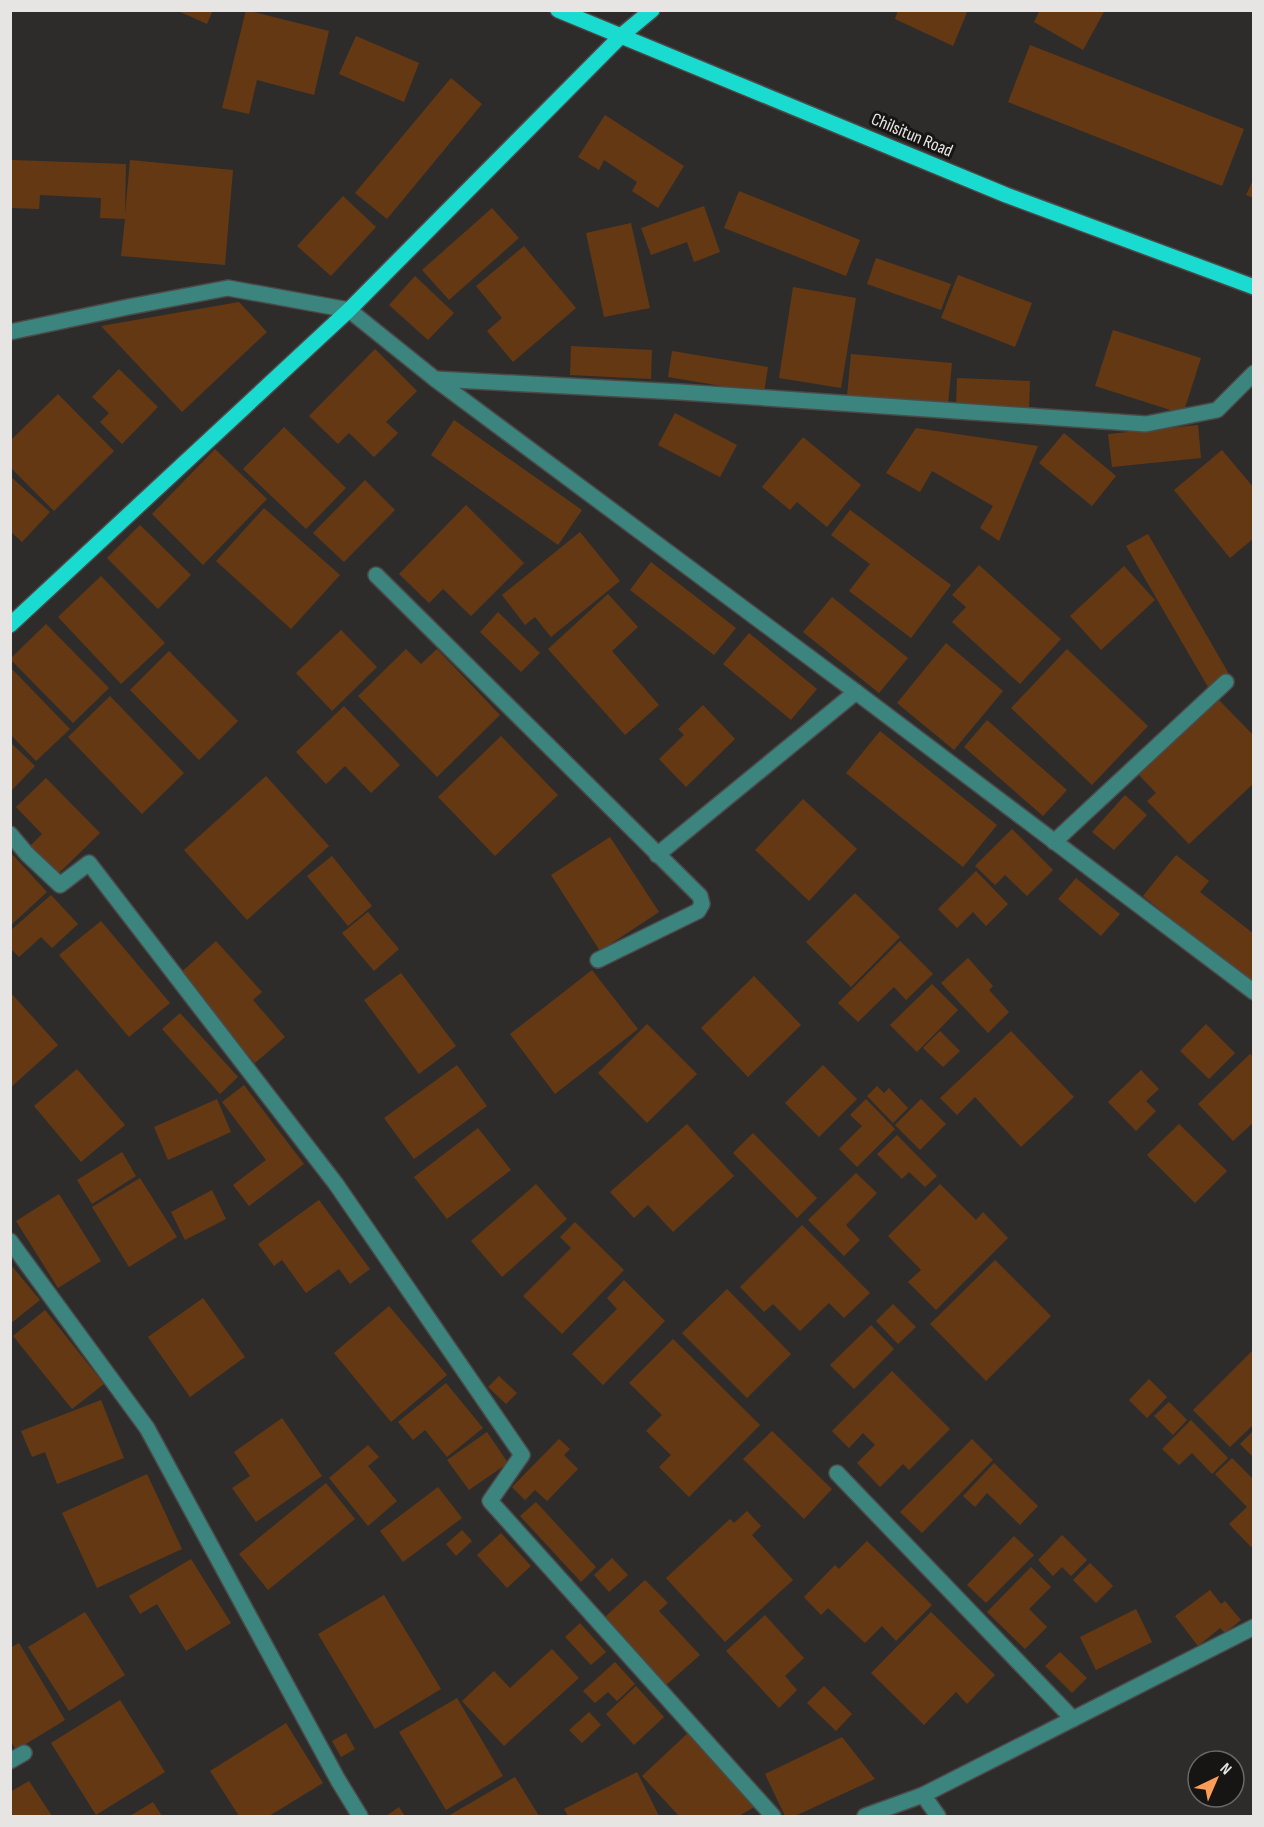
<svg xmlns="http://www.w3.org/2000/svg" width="1264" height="1827" viewBox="0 0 1264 1827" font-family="'Sofia Sans Condensed',sans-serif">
  <rect width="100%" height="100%" fill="#2e2c2a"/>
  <!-- building -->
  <g fill="#653814">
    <polygon points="176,10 213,10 207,24"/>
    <polygon points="246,10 329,31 314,95 257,80 249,114 222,108"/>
    <polygon points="898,10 968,10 953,46 895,19"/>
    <polygon points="1040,10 1105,10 1083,50 1034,22"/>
    <polygon points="356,36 419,63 404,102 339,74"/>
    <polygon points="1030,45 1244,129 1222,186 1008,102"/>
    <polygon points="451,78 482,104 387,219 355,193"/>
    <polygon points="605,115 684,166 658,208 632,191 637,182 604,160 599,170 578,157"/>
    <polygon points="12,160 126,164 125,215 130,160 233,170 225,265 121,256 125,219 100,218 101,198 40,195 39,209 11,208"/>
    <polygon points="1254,178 1254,198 1246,195"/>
    <polygon points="739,191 860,240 846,276 724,228"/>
    <polygon points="343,196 376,227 331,276 297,246"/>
    <polygon points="704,206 720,252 694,262 687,242 651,255 641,228"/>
    <polygon points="492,208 519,238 449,300 422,270"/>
    <polygon points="631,223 650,308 604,317 586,233"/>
    <polygon points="524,246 576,308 513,362 487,331 502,318 476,286"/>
    <polygon points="876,258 951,284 941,310 867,284"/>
    <polygon points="958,275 1032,303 1015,347 941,318"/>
    <polygon points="415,276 454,313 428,340 389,305"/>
    <polygon points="793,287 856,298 841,388 779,378"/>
    <polygon points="239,302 267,332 182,412 101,326"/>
    <polygon points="1113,330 1201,358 1183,414 1095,386"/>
    <polygon points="571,346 652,350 651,379 570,375"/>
    <polygon points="375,349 417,391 386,422 398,433 374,457 349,433 338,444 309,416"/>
    <polygon points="672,351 768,367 764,393 668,377"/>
    <polygon points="851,354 952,363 948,405 847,396"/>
    <polygon points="119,369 158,407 122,444 100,422 109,413 92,397"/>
    <polygon points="957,378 1030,381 1029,409 956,406"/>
    <polygon points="58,394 114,451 54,511 10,467 10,441"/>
    <polygon points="675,413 737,445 720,477 658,445"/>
    <polygon points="454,420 582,510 558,545 431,455"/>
    <polygon points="1198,425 1201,458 1112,467 1108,434"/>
    <polygon points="284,427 346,488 306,529 243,469"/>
    <polygon points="916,428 1038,446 999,541 980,528 993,506 932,471 920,492 886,473"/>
    <polygon points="1064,433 1116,476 1092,506 1039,463"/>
    <polygon points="803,437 861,485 827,527 797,502 790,510 762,487"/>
    <polygon points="215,449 267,499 203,565 152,514"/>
    <polygon points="1222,450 1254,488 1254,538 1230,558 1174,490"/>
    <polygon points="10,476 50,512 22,542 10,531"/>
    <polygon points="365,480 395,510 344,562 313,533"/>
    <polygon points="466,505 524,563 471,616 443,589 429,603 399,574"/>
    <polygon points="264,508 340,575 291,629 216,561"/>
    <polygon points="850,510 951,585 911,638 849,591 870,564 831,535"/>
    <polygon points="140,525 191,575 158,609 107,558"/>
    <polygon points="580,532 620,581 551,637 535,617 525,625 502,595"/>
    <polygon points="1148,534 1229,674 1208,687 1126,546"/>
    <polygon points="651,562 736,628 714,655 630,590"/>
    <polygon points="979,565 1061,639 1020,684 952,622 966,607 952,595"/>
    <polygon points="1124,566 1155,600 1101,650 1070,616"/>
    <polygon points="101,576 165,643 121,684 58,617"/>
    <polygon points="608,594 638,627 612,651 659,705 625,735 548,649"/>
    <polygon points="832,597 908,658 879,693 803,632"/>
    <polygon points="498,612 540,653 521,672 480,632"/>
    <polygon points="46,624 109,688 73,723 10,659"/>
    <polygon points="341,630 377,667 332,711 296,673"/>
    <polygon points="749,633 817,689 791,720 723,664"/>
    <polygon points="946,643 1003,691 954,750 897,703"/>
    <polygon points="406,649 421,664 437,649 500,715 437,777 358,696"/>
    <polygon points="1067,649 1148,726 1092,785 1011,708"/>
    <polygon points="169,651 238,721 199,760 130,690"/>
    <polygon points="10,667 70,729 36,761 10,734"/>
    <polygon points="110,696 184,773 142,814 68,737"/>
    <polygon points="1218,699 1254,736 1254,783 1189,844 1147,801 1156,793 1139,775"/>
    <polygon points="703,705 735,739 686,787 659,759 684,735 678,729"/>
    <polygon points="344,706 400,765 371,793 345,766 326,784 296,752"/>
    <polygon points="987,720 1067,790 1043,816 964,747"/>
    <polygon points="880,731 997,825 963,867 846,773"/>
    <polygon points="501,736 558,795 495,856 438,797"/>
    <polygon points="10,742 35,766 10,792"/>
    <polygon points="266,776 329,846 247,920 184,850"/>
    <polygon points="46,778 100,833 58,874 30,846 42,834 16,807"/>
    <polygon points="1125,795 1147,815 1114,850 1092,832"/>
    <polygon points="803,799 857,849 809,901 755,850"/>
    <polygon points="1012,829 1053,870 1027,896 1005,875 995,885 975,866"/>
    <polygon points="610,837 659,912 600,951 551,875"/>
    <polygon points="10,852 47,892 10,926"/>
    <polygon points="1176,855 1209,881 1200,892 1254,934 1254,985 1143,896"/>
    <polygon points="332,856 372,906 348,926 307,876"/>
    <polygon points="976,871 1008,904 986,926 973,912 957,928 938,909"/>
    <polygon points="1076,878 1120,914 1101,936 1058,899"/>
    <polygon points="855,893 900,937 851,987 806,942"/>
    <polygon points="51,895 78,924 52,948 41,937 19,957 10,948 10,931"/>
    <polygon points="368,912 399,949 374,971 342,933"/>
    <polygon points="101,921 170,1003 129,1037 59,955"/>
    <polygon points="216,941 262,992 253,1000 285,1037 255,1063 177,976"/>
    <polygon points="900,941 933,974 906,1000 894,987 858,1022 838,1003"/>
    <polygon points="968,958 993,986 989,990 1009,1012 988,1033 941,983"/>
    <polygon points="592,970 638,1029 555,1094 510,1034"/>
    <polygon points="401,973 456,1046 419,1074 364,1000"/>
    <polygon points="754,976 801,1025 748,1077 701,1028"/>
    <polygon points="932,984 958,1010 917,1052 890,1025"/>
    <polygon points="10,992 58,1045 10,1088"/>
    <polygon points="180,1013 238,1077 220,1094 162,1029"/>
    <polygon points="647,1024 697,1074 647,1123 598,1073"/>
    <polygon points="1206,1024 1235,1053 1209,1079 1180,1051"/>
    <polygon points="940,1031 960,1051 943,1067 923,1048"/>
    <polygon points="1011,1031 1074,1097 1021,1147 975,1097 957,1115 940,1098"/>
    <polygon points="1250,1054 1254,1057 1254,1122 1233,1141 1198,1104"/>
    <polygon points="457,1065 487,1106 414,1159 384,1118"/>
    <polygon points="823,1065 857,1099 819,1137 785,1103"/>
    <polygon points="77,1069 125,1125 81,1162 34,1106"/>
    <polygon points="1141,1070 1159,1089 1146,1101 1156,1111 1136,1131 1108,1102"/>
    <polygon points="244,1085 304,1164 249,1206 233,1185 266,1160 222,1102"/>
    <polygon points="877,1086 884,1093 889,1088 908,1108 893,1123 867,1096"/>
    <polygon points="217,1099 231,1132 168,1160 154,1127"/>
    <polygon points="866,1099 895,1129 857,1167 839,1149 862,1126 850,1115"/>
    <polygon points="921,1099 946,1124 920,1150 895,1125"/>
    <polygon points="687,1124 734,1176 673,1232 648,1205 634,1218 610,1192"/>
    <polygon points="1179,1124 1227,1171 1195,1203 1147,1155"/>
    <polygon points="478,1128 511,1170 447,1219 414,1177"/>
    <polygon points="753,1133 817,1198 797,1218 733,1153"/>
    <polygon points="897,1135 937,1176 925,1187 909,1172 902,1179 877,1154"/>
    <polygon points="122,1152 136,1176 92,1204 77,1180"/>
    <polygon points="856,1173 877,1193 846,1225 860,1240 844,1256 808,1220"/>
    <polygon points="140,1178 177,1237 129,1267 92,1207"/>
    <polygon points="536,1184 567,1219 502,1277 471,1241"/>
    <polygon points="940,1184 976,1220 983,1212 1008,1238 936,1310 908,1282 921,1270 888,1236"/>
    <polygon points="212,1190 226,1219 185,1240 171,1212"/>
    <polygon points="59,1194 101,1261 58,1288 16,1221"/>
    <polygon points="319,1200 370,1269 350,1284 339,1269 306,1293 282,1260 274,1266 258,1244"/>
    <polygon points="575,1222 624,1270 562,1334 523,1296 571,1248 560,1237"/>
    <polygon points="802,1225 870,1293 844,1318 829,1303 800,1331 773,1304 764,1312 740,1287"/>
    <polygon points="995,1260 1051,1316 986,1381 930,1324"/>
    <polygon points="10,1264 40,1300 10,1324"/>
    <polygon points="624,1280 665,1321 603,1385 572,1354 617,1309 607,1298"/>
    <polygon points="727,1289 791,1354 747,1398 682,1333"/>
    <polygon points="203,1298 245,1357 190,1397 148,1337"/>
    <polygon points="893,1304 916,1327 898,1344 876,1321"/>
    <polygon points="389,1306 447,1375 391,1422 334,1353"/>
    <polygon points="45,1310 104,1384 72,1409 13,1336"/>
    <polygon points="871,1325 894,1349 854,1389 830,1365"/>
    <polygon points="673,1339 760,1425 689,1497 659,1467 671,1455 646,1431 662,1415 629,1383"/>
    <polygon points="1254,1349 1254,1424 1230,1447 1193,1410"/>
    <polygon points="892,1371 950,1429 909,1470 903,1464 880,1487 857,1463 875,1445 863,1433 849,1448 832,1431"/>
    <polygon points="499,1376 517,1393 506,1404 488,1387"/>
    <polygon points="1149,1379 1167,1397 1147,1418 1129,1400"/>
    <polygon points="446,1383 483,1428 447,1457 425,1430 413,1440 398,1422"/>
    <polygon points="101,1400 124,1458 57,1484 45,1452 32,1457 21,1431"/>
    <polygon points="1169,1402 1187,1420 1173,1435 1154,1416"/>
    <polygon points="282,1418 322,1476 256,1522 232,1488 250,1476 234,1452"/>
    <polygon points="1191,1420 1228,1458 1212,1474 1192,1453 1179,1465 1162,1449"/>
    <polygon points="1254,1430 1254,1458 1240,1444"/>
    <polygon points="772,1431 832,1489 804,1519 743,1459"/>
    <polygon points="487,1432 508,1463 469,1490 447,1460"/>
    <polygon points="559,1439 570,1449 564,1455 578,1469 547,1501 535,1490 525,1500 512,1487"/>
    <polygon points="972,1439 993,1460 922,1533 900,1512"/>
    <polygon points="368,1445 379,1457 368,1466 397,1501 368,1526 329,1478"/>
    <polygon points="1232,1458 1254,1480 1254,1544 1251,1547 1229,1524 1247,1507 1215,1474"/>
    <polygon points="994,1463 1038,1506 1020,1525 987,1493 975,1507 963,1496"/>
    <polygon points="147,1474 182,1549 97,1588 62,1513"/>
    <polygon points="326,1483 355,1519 268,1590 239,1554"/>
    <polygon points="438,1487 462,1518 403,1562 380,1531"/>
    <polygon points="536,1502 596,1567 581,1582 520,1516"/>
    <polygon points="747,1511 761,1526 752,1535 793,1580 725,1642 666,1578 730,1519 734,1523"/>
    <polygon points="462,1530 472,1541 456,1556 446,1544"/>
    <polygon points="501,1533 531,1566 507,1588 477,1555"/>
    <polygon points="1062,1535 1087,1560 1071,1576 1062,1567 1053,1576 1038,1560"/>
    <polygon points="1014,1536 1034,1555 986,1603 967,1585"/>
    <polygon points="867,1541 932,1605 896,1641 882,1626 865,1643 828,1608 821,1615 804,1597 835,1565 839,1569"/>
    <polygon points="612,1558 628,1575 609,1592 594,1575"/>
    <polygon points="191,1559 231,1623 186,1651 157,1604 140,1614 129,1596"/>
    <polygon points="1090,1563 1113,1586 1096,1603 1073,1580"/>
    <polygon points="1031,1567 1051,1587 1029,1609 1047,1627 1025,1649 987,1612"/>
    <polygon points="645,1580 668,1603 659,1611 700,1655 665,1686 604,1618"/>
    <polygon points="1210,1590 1221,1604 1225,1601 1241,1620 1225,1633 1220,1628 1198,1646 1175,1616"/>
    <polygon points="384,1595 441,1689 375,1729 318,1634"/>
    <polygon points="1136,1609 1152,1642 1096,1670 1080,1637"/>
    <polygon points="85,1612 125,1675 69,1711 28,1647"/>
    <polygon points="931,1612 995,1675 967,1704 956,1692 924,1725 871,1673"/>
    <polygon points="765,1615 804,1658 785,1676 797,1690 779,1708 726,1651"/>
    <polygon points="580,1623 606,1652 591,1665 565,1637"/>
    <polygon points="19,1643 65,1720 16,1750 10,1740 10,1648"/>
    <polygon points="552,1649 579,1678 504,1746 462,1701 494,1671 510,1688"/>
    <polygon points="1060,1652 1087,1678 1072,1693 1045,1666"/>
    <polygon points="615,1662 635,1684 617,1701 608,1692 595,1703 583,1691"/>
    <polygon points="636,1686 664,1717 634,1745 606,1714"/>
    <polygon points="824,1686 852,1714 836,1731 807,1703"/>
    <polygon points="457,1698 503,1776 446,1810 399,1732"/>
    <polygon points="120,1700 165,1772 96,1815 51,1743"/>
    <polygon points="589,1712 601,1725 582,1743 569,1730"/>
    <polygon points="286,1723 323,1783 269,1816 239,1816 210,1771"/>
    <polygon points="346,1733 355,1749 341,1757 332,1741"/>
    <polygon points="688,1733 756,1806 739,1816 679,1816 642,1776"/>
    <polygon points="842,1737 875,1779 795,1816 785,1816 765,1774"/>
    <polygon points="637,1772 659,1816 568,1816 564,1809"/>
    <polygon points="515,1777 539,1816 448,1816"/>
    <polygon points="29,1781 52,1816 10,1816 10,1792"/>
    <polygon points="153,1802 162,1816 130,1816"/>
    <polygon points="399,1807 405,1816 386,1816"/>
  </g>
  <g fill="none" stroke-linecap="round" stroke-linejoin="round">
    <!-- minor casing -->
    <g stroke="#4c4a48" stroke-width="18">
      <g id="minor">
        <polyline points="10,332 128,307 228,288 349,310 435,379 856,692 1254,992"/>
        <polyline points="435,379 680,392 1146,424 1217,410 1254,373"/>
        <polyline points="376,575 700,896 702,904 698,911 598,960"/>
        <polyline points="10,834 27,854 60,885 89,863 336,1184 522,1455 490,1501 773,1816"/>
        <polyline points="1054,842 1226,682"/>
        <polyline points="657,855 856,692"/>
        <polyline points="10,1241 147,1428 338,1780 360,1816"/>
        <polyline points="837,1473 1073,1719"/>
        <polyline points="10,1761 24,1753"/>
        <polyline points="923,1795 938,1816"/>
        <polyline points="865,1816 923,1795 1254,1627"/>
      </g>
    </g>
    <!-- major casing -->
    <g stroke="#4c4a48" stroke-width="18">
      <g id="major">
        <polyline points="558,10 1006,195 1254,287"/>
        <polyline points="10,625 349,310 622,35 652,10"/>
      </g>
    </g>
    <!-- minor -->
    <use href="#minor" stroke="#3c847e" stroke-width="15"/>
    <!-- major -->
    <use href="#major" stroke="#1adbcf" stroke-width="15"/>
  </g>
  <g text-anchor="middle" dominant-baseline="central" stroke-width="6" stroke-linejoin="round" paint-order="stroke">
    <!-- street labels -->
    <g font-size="18" fill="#e7e5e4" stroke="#161514">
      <text transform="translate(912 135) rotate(23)">Chilsitun Road</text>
    </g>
  </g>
  <!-- border -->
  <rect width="1264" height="1827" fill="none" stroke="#e7e5e4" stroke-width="24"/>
  <!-- north arrow -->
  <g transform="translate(1216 1779) rotate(44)"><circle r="28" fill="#161514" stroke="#6a6867" stroke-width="1.5"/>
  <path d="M0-4.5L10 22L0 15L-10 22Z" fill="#fe9c58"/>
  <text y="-9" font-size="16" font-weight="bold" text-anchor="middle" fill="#e7e5e4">N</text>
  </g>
</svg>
